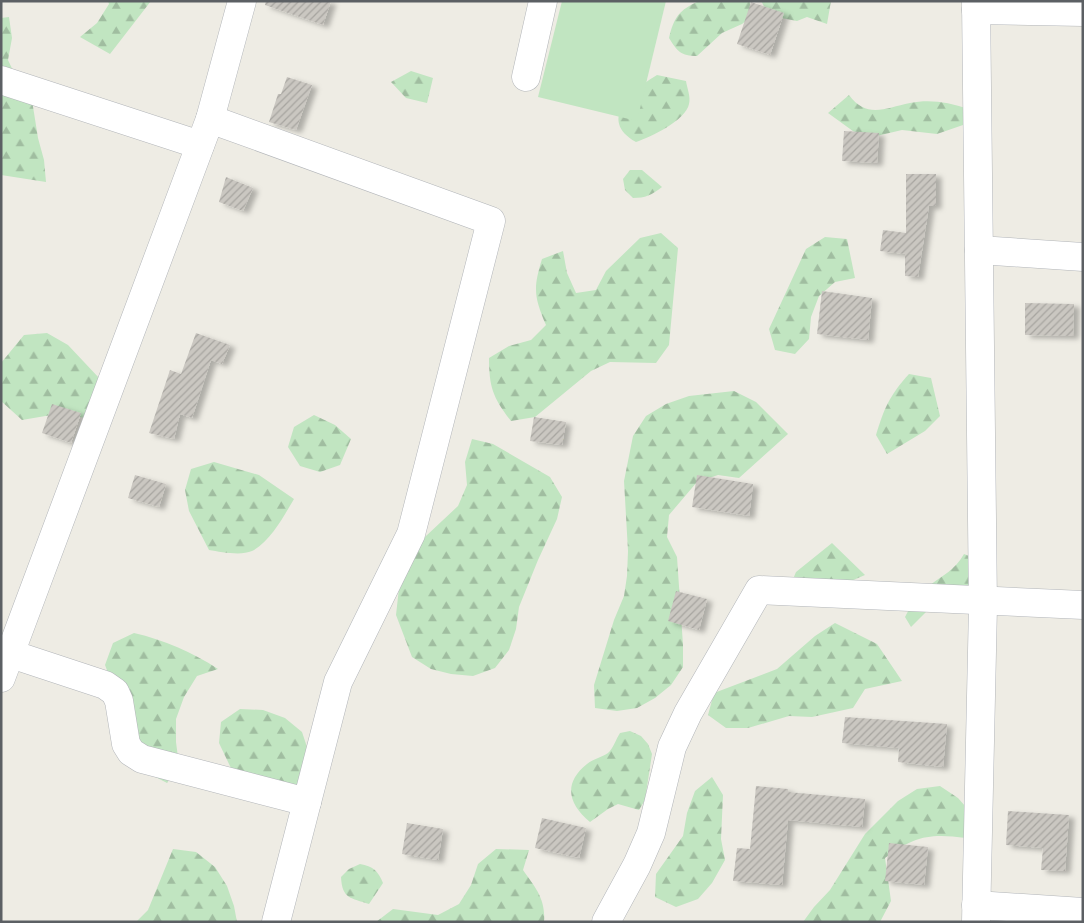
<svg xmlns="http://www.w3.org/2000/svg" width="1084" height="923" viewBox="0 0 1084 923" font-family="'DM Sans',sans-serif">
  <defs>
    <pattern id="forest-firs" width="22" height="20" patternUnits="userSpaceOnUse" patternTransform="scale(1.25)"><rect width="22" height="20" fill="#c1e5c1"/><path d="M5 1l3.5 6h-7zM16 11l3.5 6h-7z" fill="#a0bda0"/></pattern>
    <pattern id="building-hatch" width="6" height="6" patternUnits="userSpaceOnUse" patternTransform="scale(1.25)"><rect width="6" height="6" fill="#cac7c1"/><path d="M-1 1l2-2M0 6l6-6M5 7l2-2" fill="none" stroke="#a7a5a0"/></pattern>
    <filter id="shadow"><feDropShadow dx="5.5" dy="3" stdDeviation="2.5" flood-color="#0004"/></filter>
  </defs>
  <rect width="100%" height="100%" fill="#eeece4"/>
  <!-- forest -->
  <g fill="url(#forest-firs)">
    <polygon points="108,1 151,1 110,54 80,37 97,23 109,4"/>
    <path d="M 699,1 L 750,1 L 751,17 L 742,24 L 722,33 L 697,56 C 681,56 677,51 669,38 C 674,17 679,10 699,1 Z"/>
    <polygon points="761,1 831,1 827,24 807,17 797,21 776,17 767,11"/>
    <polygon points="9,17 12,38 8,60 17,79 31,94 38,138 44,160 46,182 1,175 1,18"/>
    <polygon points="411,71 433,78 427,103 406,98 391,82"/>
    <path d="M 657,75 L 686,81 C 687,88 691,97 689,104 C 686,120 651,137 636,142 C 597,120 632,90 657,75 Z"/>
    <path d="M 849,95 C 867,119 885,108 910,103 C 929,99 949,102 968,109 L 972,118 L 963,125 L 937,134 L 902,130 L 868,138 L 857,134 L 828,113 Z"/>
    <path d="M 630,170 L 642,170 L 662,187 C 652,195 645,198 633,198 L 625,190 L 623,179 Z"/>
    <path d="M 661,233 L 678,248 L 669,345 L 656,363 L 610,362 L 591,371 L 535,417 L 511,421 C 493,398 489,387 489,358 L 509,346 L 531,340 L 546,325 C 534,297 533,288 542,259 L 563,251 L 567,273 L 576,293 L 596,290 L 606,271 L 640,238 Z"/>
    <polygon points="825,237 847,239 855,278 835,282 819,296 811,317 809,339 795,354 775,350 769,329 806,249"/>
    <polygon points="47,333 68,345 100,379 84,418 63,413 22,420 1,401 1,363 24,335"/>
    <path d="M 909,374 L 931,378 L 940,416 L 925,431 L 887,454 L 876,435 C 884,408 890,395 909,374 Z"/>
    <polygon points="734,391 756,402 788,434 739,478 718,475 697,482 669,515 667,537 677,557 683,645 683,667 671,685 655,698 637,708 617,711 595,708 594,685 614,620 624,596 627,576 628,551 624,481 633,436 646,416 666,404 689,396"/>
    <polygon points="314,415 335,425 351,439 340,465 320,472 300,466 288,447 294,427"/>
    <polygon points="472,439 493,444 550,477 562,497 557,519 538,560 519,607 516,629 509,650 495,668 473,676 451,674 431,669 412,657 396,615 401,570 410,551 458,506 467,485 465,462"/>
    <path d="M 214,462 L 259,475 L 294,499 C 283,517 271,541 252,551 C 241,556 221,552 209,550 L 189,511 L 185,490 L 191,469 Z"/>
    <polygon points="832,543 865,575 844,584 827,599 805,606 787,593 796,572"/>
    <path d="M 964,554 L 974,558 L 983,587 L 927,611 L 911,627 L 905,617 C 911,605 919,595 929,586 C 943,575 955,570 964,554 Z"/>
    <polygon points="835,623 877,644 902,681 865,689 853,708 812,717 789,716 748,728 726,728 708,715 714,693 777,669 815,636"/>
    <path d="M 134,633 C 164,640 192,652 218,669 L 197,676 L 184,697 L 176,719 L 176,742 L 179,765 L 167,783 L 146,772 L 105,665 L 113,643 Z"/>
    <polygon points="240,709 263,710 285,718 302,732 309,753 299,799 239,785 219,743 221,722"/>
    <path d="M 630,731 L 641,736 L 648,744 L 652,754 L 645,800 L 639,810 L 618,804 L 608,809 L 590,822 C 568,804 563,783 587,764 C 593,759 602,757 608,753 C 613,749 616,739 620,733 Z"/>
    <polygon points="712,777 723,795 721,839 725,860 712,883 698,899 676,907 655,897 656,874 683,836 687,813 695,791"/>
    <path d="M 940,786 L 958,798 L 973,815 L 966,838 C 930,833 914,836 885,858 L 891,901 L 880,922 L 803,922 L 814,907 L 830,890 L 865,834 L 898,801 L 917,789 Z"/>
    <polygon points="173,849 196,852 215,867 227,886 234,906 237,922 136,922 148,910"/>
    <path d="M 496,849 L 529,850 L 523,870 C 535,887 546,899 544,922 L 376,922 L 393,909 L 438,915 L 459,904 L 471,885 L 478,864 Z"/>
    <path d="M 360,864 C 373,866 378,871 383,883 L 369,904 C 351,898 342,899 341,877 L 349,869 Z"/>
  </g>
  <!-- pitch -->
  <polygon fill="#c1e5c1" points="562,1 666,1 637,121 538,97"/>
  <!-- building -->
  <g fill="url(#building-hatch)" filter="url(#shadow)">
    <polygon points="266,1 331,1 323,25 265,5"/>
    <polygon points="751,2 784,13 770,55 737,44"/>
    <polygon points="287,77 312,85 296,130 269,122 278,94 281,94"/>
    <polygon points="844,131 879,133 877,163 842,161"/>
    <polygon points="906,174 936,174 936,206 929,206 918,277 905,276 905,254 880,251 883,230 906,233"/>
    <polygon points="226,177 253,188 243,211 219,202"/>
    <polygon points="822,291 872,298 868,340 817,334"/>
    <polygon points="1025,303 1074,304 1073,336 1025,335"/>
    <polygon points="196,333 230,345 222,364 211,360 192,418 180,414 174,439 149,433 170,370 181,374"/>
    <polygon points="52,404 81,413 71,443 42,433"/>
    <polygon points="534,417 566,422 562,445 530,441"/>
    <polygon points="135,475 166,484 159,507 128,498"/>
    <polygon points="697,475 753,484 749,516 692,507"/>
    <polygon points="676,591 707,599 699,630 668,621"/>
    <polygon points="845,717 947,724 943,767 898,762 899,748 842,743"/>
    <polygon points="756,786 788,789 788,792 865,799 862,827 788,820 782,885 733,881 737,848 750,849"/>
    <polygon points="1008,811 1069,815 1065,871 1041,870 1043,848 1006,845"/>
    <polygon points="542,818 586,828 579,858 535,848"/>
    <polygon points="407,823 443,829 438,860 402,854"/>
    <polygon points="889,843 928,847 924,885 885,881"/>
  </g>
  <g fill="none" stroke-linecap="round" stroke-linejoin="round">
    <!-- minor casing -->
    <g stroke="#b2b5b9" stroke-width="29">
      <g id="minor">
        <polyline points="976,10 1083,12"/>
        <polyline points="526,77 543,1"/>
        <polyline points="1,80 200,145"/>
        <polyline points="210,119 491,221 411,534 338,682 276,922"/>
        <polyline points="979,250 1083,257"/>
        <polyline points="11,654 105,685 115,692 119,701 126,744 131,752 142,759 307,802"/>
        <polyline points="1,678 210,119 242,1"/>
        <polyline points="976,905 1083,912"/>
        <polyline points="606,922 637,865 651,833 672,747 688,713 759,590 1083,605"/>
        <polyline points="976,922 983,606 976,1"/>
      </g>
    </g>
    <!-- minor -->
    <use href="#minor" stroke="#fff" stroke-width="28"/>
  </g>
  <!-- border -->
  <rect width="1084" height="923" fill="none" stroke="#5c6064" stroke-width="5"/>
</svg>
